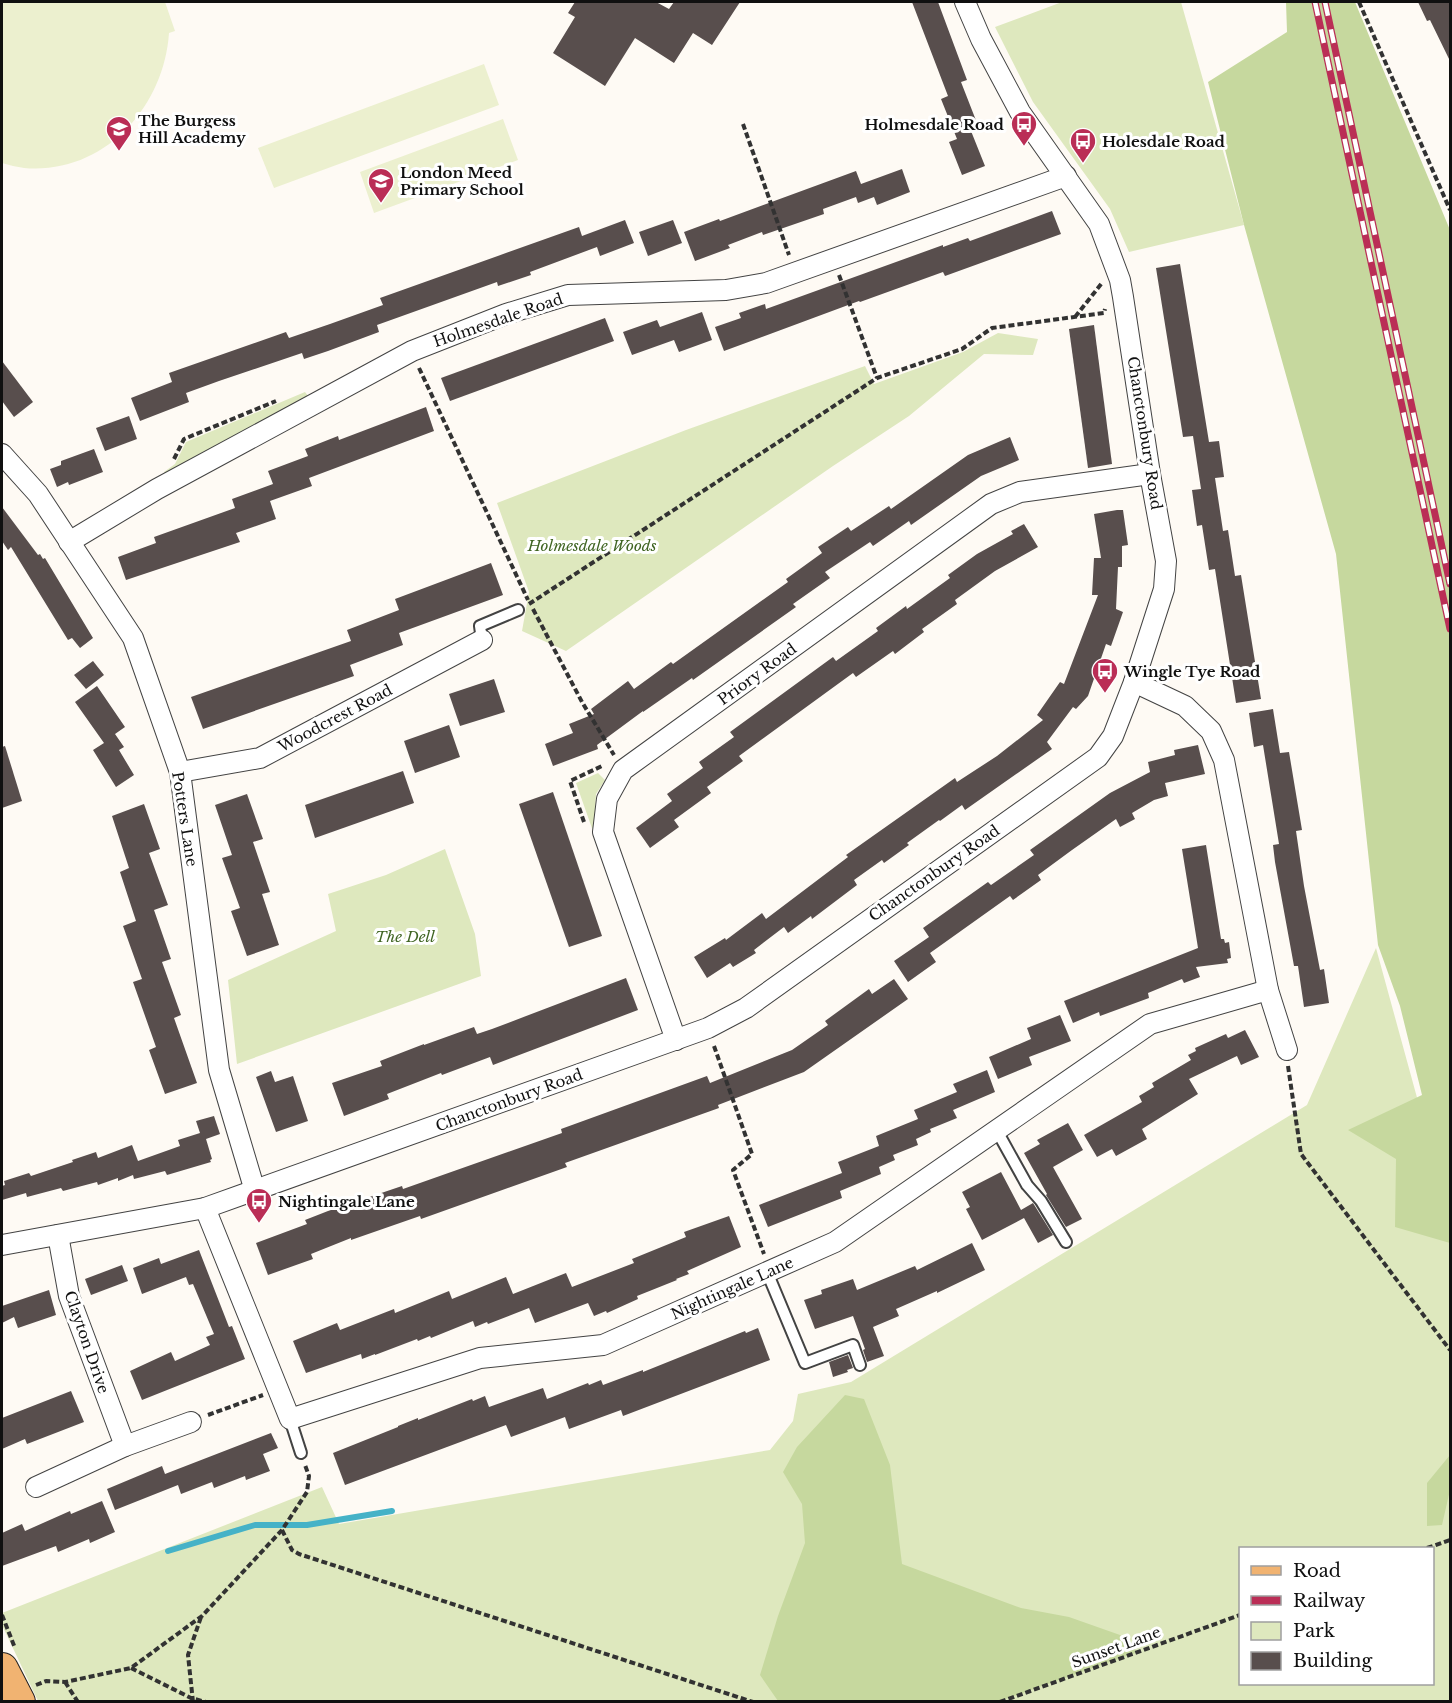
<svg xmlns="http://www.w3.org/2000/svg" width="1452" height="1703" viewBox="0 0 1452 1703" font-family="'Libre Baskerville',serif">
  <rect width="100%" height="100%" fill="#fefaf4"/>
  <!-- green -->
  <g fill="#dee8be" fill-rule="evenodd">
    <polygon points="1062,2 1181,2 1244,225 1129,252 1110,209 1033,102 995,27"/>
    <polygon points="998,333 1038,339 1033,355 984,354 909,416 833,466 566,651 522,631 529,592 497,503 686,430 865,366 874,384 963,352"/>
    <polygon points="305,392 308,396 165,476 164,472 175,464 186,442"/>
    <polygon points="598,773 605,780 596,794 594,834 576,783"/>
    <polygon points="445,849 475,934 481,976 237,1064 228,980 336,931 328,894 386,875"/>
    <path d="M 1376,948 L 1450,1218 L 1450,1701 L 38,1701 L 2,1625 L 2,1613 L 322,1487 L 339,1524 L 770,1450 L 793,1421 L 798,1394 L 851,1382 L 1307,1105 ZM 1240,1548 L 1432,1548 L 1432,1684 L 1240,1684 Z"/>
  </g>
  <!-- forest -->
  <g fill="#c6d89e">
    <polygon points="1286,2 1355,2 1450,230 1450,1243 1395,1227 1396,1159 1348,1130 1422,1095 1400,1006 1378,945 1336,554 1244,225 1208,82 1287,32"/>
    <polygon points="845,1395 864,1399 890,1465 902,1564 1021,1608 1069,1617 1120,1635 1138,1652 1000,1701 778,1701 760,1675 778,1616 805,1543 802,1504 783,1472 797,1447"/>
    <polygon points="1450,1455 1450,1490 1442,1525 1427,1526 1427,1483"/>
  </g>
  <!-- pitch -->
  <g fill="#ecf0cf">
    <path d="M 2,2 L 165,2 L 175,31 L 169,33 C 164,108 103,175 24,168 C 17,167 9,165 2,163 Z"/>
    <polygon points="484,64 499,105 274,188 258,148"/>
    <polygon points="503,119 518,160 374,213 360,172"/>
  </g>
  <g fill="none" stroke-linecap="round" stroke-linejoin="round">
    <!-- stream -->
    <polyline stroke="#45b2c7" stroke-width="6" points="168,1551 255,1525 307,1525 392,1511"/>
  </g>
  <!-- building -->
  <g fill="#584e4d">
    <polygon points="575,2 656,2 669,9 674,2 740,2 712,45 693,33 674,63 635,38 605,86 553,53 575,17 568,13"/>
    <polygon points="912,2 938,2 967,80 961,82 977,123 969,126 985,166 962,175 949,142 957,139 941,99 948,96"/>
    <polygon points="1418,2 1450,2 1450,61 1430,20 1427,21"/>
    <polygon points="902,169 910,192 877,205 874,197 858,203 856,197 823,209 824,214 763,235 762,232 728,245 730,248 695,261 684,232 719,219 720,221 856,171 861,184"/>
    <polygon points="1052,211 1061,234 945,276 943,272 860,302 859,301 724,351 715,327 741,318 739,313 765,304 766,309 943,245 943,247 968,238 970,241"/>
    <polygon points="625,220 634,243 600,256 597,247 530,272 531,275 498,286 497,282 377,325 379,332 328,351 304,359 302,353 219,381 186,393 189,402 140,421 131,398 172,382 169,373 286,332 289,338 330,324 383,305 380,298 579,227 582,236"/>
    <polygon points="673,220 682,243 648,256 639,232"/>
    <polygon points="1180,264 1209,442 1219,441 1224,477 1215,478 1223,531 1228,530 1235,576 1241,575 1261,699 1236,703 1215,569 1209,570 1202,525 1197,526 1192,490 1201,489 1193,436 1183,437 1156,268"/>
    <polygon points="702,312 712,340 679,352 674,340 632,355 623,332 657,320 660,327"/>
    <polygon points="605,318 614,341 450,401 441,378"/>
    <polygon points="1094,325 1112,464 1088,468 1069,329"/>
    <polygon points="2,361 33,402 14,417 2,401"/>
    <polygon points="426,407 434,431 309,478 312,486 270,501 276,519 236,533 240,542 126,580 118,557 156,543 154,537 235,508 232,499 273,484 268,471 308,456 305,449 338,436 339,440"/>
    <polygon points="129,416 137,439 105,451 96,428"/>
    <polygon points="1010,437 1019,460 981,476 911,525 909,521 873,546 870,542 825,572 830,578 793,604 796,607 693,680 692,678 643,712 643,711 597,745 598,749 553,766 545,744 573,733 569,724 594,714 591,709 628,681 634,689 671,662 673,664 694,649 788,582 786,579 822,553 818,547 848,527 851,531 889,506 891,509 968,455"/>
    <polygon points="94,449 103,472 69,485 68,482 57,487 50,469 61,465 61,461"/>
    <polygon points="2,507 38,555 40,554 43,559 45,558 93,638 80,648 72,638 68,640 11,547 8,550 2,541"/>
    <polygon points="1117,510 1123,510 1128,545 1122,546 1122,567 1118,567 1116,609 1123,612 1111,646 1106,644 1088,696 1076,709 1073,707 1047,742 1052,749 965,810 962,805 940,821 939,820 907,843 909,845 884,863 882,860 854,880 857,885 812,919 811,916 788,933 784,927 754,950 756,953 733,967 730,963 707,978 694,957 725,938 726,940 762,913 766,919 848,857 846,855 955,778 957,782 997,756 1043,720 1037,715 1060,682 1064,684 1098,595 1092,595 1094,558 1101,558 1094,514"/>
    <polygon points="1024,524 1038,547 995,571 955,600 957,604 922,629 924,632 895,654 893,651 856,677 853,673 739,756 743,761 707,787 711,793 674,820 679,827 650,848 636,828 672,801 667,794 703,768 699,762 734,737 730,732 833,657 836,661 878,631 876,628 906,606 907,609 950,578 948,575 977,554 1013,534 1011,531"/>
    <polygon points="491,563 503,595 399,633 403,645 350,665 354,676 203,729 191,697 351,641 347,630 399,610 395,599"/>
    <polygon points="93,661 104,675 86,689 74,675"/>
    <polygon points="494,679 505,712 460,726 449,694"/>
    <polygon points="97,686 125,727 115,734 124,747 119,750 134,775 116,787 93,750 104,743 75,702"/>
    <polygon points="1273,709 1280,753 1289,752 1302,830 1296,831 1304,886 1320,970 1324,969 1329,1003 1304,1007 1298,966 1294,966 1275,862 1273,845 1279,844 1263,745 1254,747 1249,713"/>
    <polygon points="449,725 460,757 415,773 404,741"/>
    <polygon points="1198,745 1205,774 1165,783 1168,796 1154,800 1132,813 1135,819 1120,827 1116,819 1072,850 1038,875 1041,880 1013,900 1010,896 930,953 936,962 908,982 894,961 929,937 923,928 988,882 991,885 1034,855 1030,850 1110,793 1150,772 1148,762 1175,755 1174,750"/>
    <polygon points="5,746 22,801 2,808 2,747"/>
    <polygon points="403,771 414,803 315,838 305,805"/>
    <polygon points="553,792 602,936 569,947 519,804"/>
    <polygon points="247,794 263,839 253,842 270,892 262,894 279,945 247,956 231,911 240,908 222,858 232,855 215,805"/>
    <polygon points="144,804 160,849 149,853 168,905 154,910 171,959 162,962 181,1015 174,1018 197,1083 165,1094 149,1050 156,1047 133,982 142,979 123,926 136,921 120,872 129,868 112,816"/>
    <polygon points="1206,845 1221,939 1224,939 1225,943 1229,942 1231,958 1227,959 1228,963 1196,967 1200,977 1184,983 1182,979 1148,993 1149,998 1100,1016 1099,1012 1073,1023 1064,1001 1198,948 1182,849"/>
    <polygon points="626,978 638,1010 493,1065 490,1057 442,1075 441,1073 387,1094 389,1099 344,1116 332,1083 382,1066 380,1061 424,1044 424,1045 474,1027 477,1034 492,1029"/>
    <polygon points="894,979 908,999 804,1072 718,1105 719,1108 565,1163 567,1167 421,1219 420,1216 351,1240 351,1238 311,1254 313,1259 268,1275 256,1243 307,1224 305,1220 328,1211 402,1186 403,1189 505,1153 562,1133 561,1129 707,1076 710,1083 792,1050 828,1025 825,1021 869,989 872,994"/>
    <polygon points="1060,1015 1071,1041 1029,1057 1032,1065 998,1079 989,1057 1031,1039 1027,1028"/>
    <polygon points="1245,1030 1259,1057 1241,1065 1237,1056 1189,1079 1198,1094 1142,1129 1147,1139 1116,1156 1112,1149 1097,1157 1084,1135 1142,1102 1139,1096 1154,1087 1152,1083 1191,1060 1188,1055 1196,1051 1195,1048 1226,1034 1228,1038"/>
    <polygon points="987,1070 995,1092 953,1110 957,1118 930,1129 931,1132 916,1139 918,1145 893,1155 895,1160 879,1167 881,1174 840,1191 842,1198 768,1227 759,1205 842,1173 838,1162 879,1146 876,1136 918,1119 914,1110 957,1092 953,1084"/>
    <polygon points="271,1071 275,1082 293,1076 308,1121 276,1132 256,1077"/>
    <polygon points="214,1116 220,1134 206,1139 212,1159 210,1160 211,1162 167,1175 165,1171 134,1179 133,1175 118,1181 118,1178 98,1185 97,1182 63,1191 61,1188 27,1197 26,1193 2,1200 2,1186 5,1185 4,1181 29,1173 31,1176 73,1162 72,1160 96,1152 98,1158 132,1145 138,1161 180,1146 178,1140 200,1133 196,1121"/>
    <polygon points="1068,1123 1083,1150 1053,1167 1082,1219 1066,1227 1046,1195 1047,1194 1024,1153 1040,1144 1037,1140"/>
    <polygon points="1001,1172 1021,1210 1033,1203 1053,1235 1038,1243 1024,1218 982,1240 966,1209 970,1207 962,1192"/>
    <polygon points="729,1216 741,1247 687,1271 689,1274 676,1279 677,1280 637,1296 638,1299 607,1313 606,1311 594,1316 588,1303 535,1323 529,1308 488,1324 487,1322 475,1327 473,1321 431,1338 430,1336 418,1341 417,1339 375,1355 375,1354 362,1359 361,1354 306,1373 293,1341 337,1323 340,1330 394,1309 395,1313 449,1291 452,1299 506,1277 513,1294 566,1273 572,1287 634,1263 632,1259 686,1237 684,1232"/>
    <polygon points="972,1243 985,1270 937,1293 937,1291 896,1309 899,1316 873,1327 884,1356 867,1362 863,1350 865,1349 853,1316 815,1329 804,1300 822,1294 821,1290 853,1279 857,1290 915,1266 917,1270"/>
    <polygon points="199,1250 229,1327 232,1326 245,1359 142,1400 130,1371 171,1352 175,1361 210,1345 206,1337 214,1334 193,1284 189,1285 186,1277 142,1294 133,1268 159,1258 161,1264"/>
    <polygon points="122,1265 128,1281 91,1295 85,1279"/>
    <polygon points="49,1290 56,1315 18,1328 14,1317 2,1323 2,1306"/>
    <polygon points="758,1328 770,1360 623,1416 621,1410 569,1429 565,1417 511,1437 506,1425 345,1485 333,1453 398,1427 398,1426 418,1418 418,1420 472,1399 473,1401 485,1396 489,1407 543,1388 547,1399 588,1383 589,1385 601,1380 603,1385 643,1370 643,1372 745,1331 746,1333"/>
    <polygon points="848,1355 853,1368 847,1370 848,1372 833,1377 829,1362"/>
    <polygon points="71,1391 84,1422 27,1444 25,1439 2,1449 2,1418"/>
    <polygon points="271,1433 278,1448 263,1454 270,1471 246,1480 245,1476 214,1488 212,1482 181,1494 178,1485 115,1510 107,1489 162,1466 165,1474"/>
    <polygon points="102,1501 115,1532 90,1543 89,1539 58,1552 56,1546 2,1566 2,1533 22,1524 25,1531 70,1511 71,1514"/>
  </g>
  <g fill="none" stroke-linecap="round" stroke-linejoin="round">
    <!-- lane casing -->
    <g stroke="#434343" stroke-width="14">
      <g id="lane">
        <polyline points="482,640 480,626 518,610"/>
        <polyline points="997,1131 1027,1185 1041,1201 1066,1242"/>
        <polyline points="767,1272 805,1363 853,1345 860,1365"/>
        <polyline points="290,1419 301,1453"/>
      </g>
    </g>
    <!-- street casing -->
    <g stroke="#434343" stroke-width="22">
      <g id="street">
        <polyline points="2,454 38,494 133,638 180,772 219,1070 255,1191"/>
        <polyline points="69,542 157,489 412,351 506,314 568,295 726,290 766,283 1066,176"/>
        <polyline points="1134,682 1185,706 1211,731 1224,760 1268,990 1287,1050"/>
        <polyline points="180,772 260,758 482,640"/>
        <polyline points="676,1040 603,832 607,799 623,770 991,504 1020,492 1150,474"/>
        <polyline points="205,1208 290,1419 480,1358 603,1345 835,1242 1150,1024 1268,990"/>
        <polyline points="58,1235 69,1296 125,1446"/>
        <polyline points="2,1245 205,1208 708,1028 746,1008 1098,757 1113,736 1134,682 1164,589 1166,561 1150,474 1123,297 1120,280 1099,224 1020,112 981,39 965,2"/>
        <polyline points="36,1487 125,1446 191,1422"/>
      </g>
    </g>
    <!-- primary casing -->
    <g stroke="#212121" stroke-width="34">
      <polyline id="primary" points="2,1669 19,1702"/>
    </g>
    <!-- path -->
    <g stroke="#323232" stroke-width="4" stroke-dasharray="6 3" stroke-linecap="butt">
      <polyline points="1359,2 1450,210"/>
      <polyline points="743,124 789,255"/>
      <polyline points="839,275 877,378"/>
      <polyline points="1075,317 1102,283"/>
      <polyline points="419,368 528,600"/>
      <polyline points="174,459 184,439 276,401"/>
      <polyline points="529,604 877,378 962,349 992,328 1104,313 1105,309"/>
      <polyline points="533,609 582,702 614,755"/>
      <polyline points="584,822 570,781 602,766"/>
      <polyline points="714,1046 752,1154 733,1170 764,1254"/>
      <polyline points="1288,1066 1301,1154 1450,1350"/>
      <polyline points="208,1415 263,1395"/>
      <polyline points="282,1530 292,1550 299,1554 753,1702"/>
      <polyline points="1427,1548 1450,1540"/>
      <polyline points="2,1615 15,1648"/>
      <polyline points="131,1668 191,1698 206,1702"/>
      <polyline points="65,1682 78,1702"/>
      <polyline points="36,1685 46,1681 65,1682 131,1668 202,1616 282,1530 307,1492 309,1476 305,1465"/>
      <polyline points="193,1702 188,1655 201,1617"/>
      <polyline points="1000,1702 1240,1615"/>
    </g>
    <!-- lane -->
    <use href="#lane" stroke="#fff" stroke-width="10"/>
    <!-- street -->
    <use href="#street" stroke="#fff" stroke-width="20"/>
    <!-- primary -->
    <use href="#primary" stroke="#f1b371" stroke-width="32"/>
    <!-- rail casing -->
    <g stroke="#ba2e56" stroke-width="7">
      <g id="rail">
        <polyline points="1315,2 1450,629"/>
        <polyline points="1325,2 1450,584"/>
      </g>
    </g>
    <!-- rail -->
    <use href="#rail" stroke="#fff" stroke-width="4.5" stroke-dasharray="14" stroke-linecap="butt"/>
  </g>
  <!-- icons -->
  <defs>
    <g id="bus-pin" transform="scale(1.35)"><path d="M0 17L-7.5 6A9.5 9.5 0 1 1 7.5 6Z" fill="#ba2e56" stroke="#fff"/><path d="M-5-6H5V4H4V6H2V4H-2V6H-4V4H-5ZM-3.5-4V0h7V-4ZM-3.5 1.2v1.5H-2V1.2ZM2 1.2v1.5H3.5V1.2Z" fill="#fff"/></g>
    <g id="school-pin" transform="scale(1.35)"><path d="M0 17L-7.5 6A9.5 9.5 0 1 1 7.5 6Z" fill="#ba2e56" stroke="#fff"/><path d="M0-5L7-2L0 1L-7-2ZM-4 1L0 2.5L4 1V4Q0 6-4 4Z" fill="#fff"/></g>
  </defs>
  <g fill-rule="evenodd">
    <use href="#bus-pin" x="1024" y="124"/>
    <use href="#school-pin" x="119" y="129"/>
    <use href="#bus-pin" x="1083" y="141"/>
    <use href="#school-pin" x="381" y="181"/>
    <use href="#bus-pin" x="1105" y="671"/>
    <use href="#bus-pin" x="259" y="1201"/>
  </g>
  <g text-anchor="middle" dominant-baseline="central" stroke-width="6" stroke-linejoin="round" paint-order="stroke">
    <!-- poi labels -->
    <g font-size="15" font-weight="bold" fill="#101010" stroke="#fff" text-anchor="start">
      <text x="138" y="120">The Burgess<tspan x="138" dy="17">Hill Academy</tspan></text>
      <text x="1004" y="124" text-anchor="end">Holmesdale Road</text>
      <text x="1102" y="141">Holesdale Road</text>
      <text x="400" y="172">London Meed<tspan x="400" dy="17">Primary School</tspan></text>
      <text x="1124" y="671">Wingle Tye Road</text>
      <text x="278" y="1201">Nightingale Lane</text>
    </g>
    <!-- street labels -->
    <g font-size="15" fill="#101010" stroke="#fff">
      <text transform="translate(498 320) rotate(-19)">Holmesdale Road</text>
      <text transform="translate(1145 433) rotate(81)">Chanctonbury Road</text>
      <text transform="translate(757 674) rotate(-36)">Priory Road</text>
      <text transform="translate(335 718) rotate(-28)">Woodcrest Road</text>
      <text transform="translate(185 819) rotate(81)">Potters Lane</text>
      <text transform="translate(934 873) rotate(-35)">Chanctonbury Road</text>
      <text transform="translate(509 1100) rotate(-20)">Chanctonbury Road</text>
      <text transform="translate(732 1288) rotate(-24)">Nightingale Lane</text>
      <text transform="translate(87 1342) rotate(71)">Clayton Drive</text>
      <text transform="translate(1116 1647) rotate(-20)">Sunset Lane</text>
    </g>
    <!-- park labels -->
    <g font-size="15" font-style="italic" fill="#406523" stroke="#fff">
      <text x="592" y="545">Holmesdale Woods</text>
      <text x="405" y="936">The Dell</text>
    </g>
  </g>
  <!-- border -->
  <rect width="1452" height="1703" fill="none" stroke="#101010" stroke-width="6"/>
  <!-- legend -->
  <rect x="1239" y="1547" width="195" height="138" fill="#ffffff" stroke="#9f9f9f" stroke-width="1.5"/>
  <rect x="1251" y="1566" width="30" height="9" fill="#f1b371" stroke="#9f9f9f" stroke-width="1.5"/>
  <text x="1293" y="1577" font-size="18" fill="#101010">Road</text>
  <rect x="1251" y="1596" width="30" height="9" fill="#ba2e56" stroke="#9f9f9f" stroke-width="1.5"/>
  <text x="1293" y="1607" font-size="18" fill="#101010">Railway</text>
  <rect x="1251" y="1622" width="30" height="18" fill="#dee8be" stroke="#9f9f9f" stroke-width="1.5"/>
  <text x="1293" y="1637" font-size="18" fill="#101010">Park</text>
  <rect x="1251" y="1652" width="30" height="18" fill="#584e4d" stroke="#9f9f9f" stroke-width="1.5"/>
  <text x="1293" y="1667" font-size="18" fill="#101010">Building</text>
</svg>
